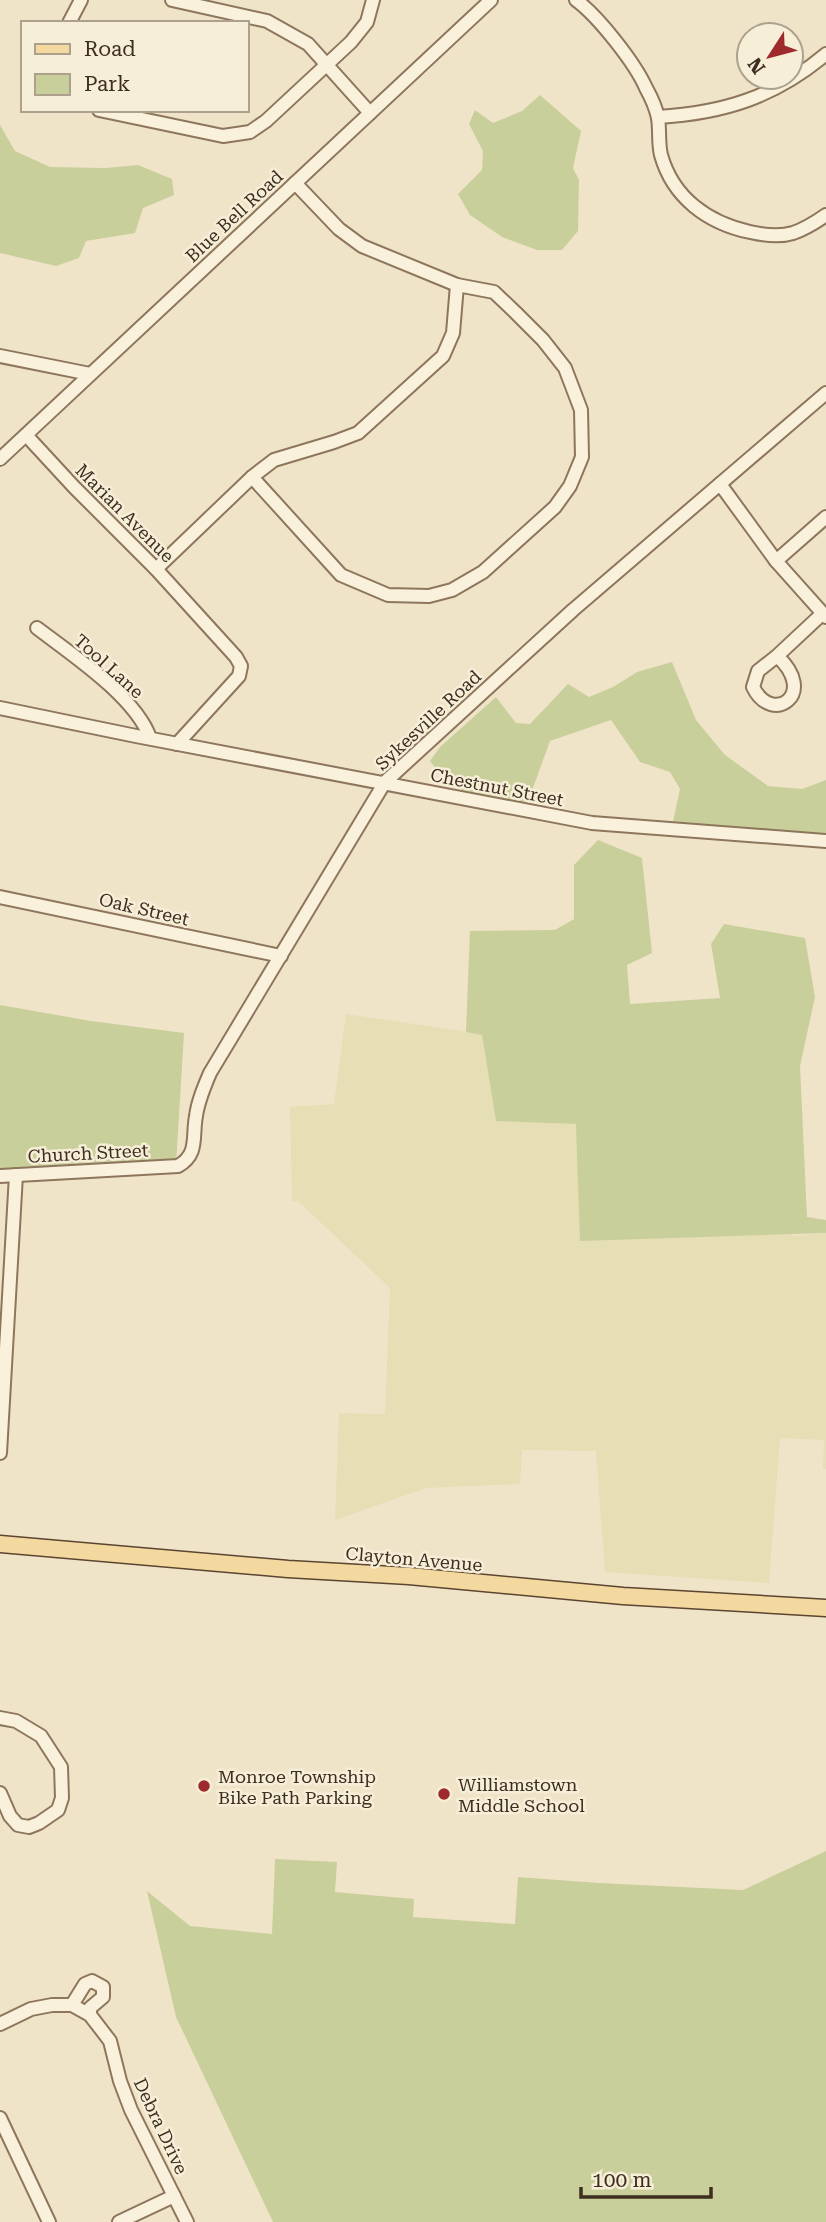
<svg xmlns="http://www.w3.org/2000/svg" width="826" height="2222" viewBox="0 0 826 2222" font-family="'Roboto Serif',serif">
  <rect width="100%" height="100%" fill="#f0e4c8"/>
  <!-- farmland -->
  <polygon fill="#e6deb5" points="346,1014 482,1034 496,1121 576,1124 794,1236 826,1233 826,1469 823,1469 824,1440 780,1438 769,1583 605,1572 596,1451 522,1450 520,1484 426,1488 335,1520 339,1413 385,1414 390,1288 298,1201 292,1201 290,1107 334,1104"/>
  <!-- green -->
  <g fill="#c9cf9b">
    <polygon points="540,95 581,131 573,168 579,180 578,231 562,250 537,250 502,237 470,215 458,194 482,170 483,151 469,124 475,110 493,123 522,111"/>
    <polygon points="0,125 15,151 50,167 106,168 138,165 172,179 174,195 143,208 135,233 86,241 79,258 56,266 0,253"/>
    <polygon points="672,662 696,720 725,755 768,786 802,789 826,780 826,837 672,826 680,789 670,772 640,762 611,720 550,741 526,807 468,792 447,784 430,761 440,747 496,697 516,723 530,724 568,684 589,697 613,687 637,672"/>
    <polygon points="598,840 642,858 652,953 627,965 630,1004 720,998 711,944 724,924 805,938 815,997 800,1066 807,1217 826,1220 826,1233 580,1241 576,1124 496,1121 482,1035 466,1032 470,931 555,930 574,919 574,865"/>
    <polygon points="0,1005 91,1021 184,1033 176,1165 0,1177"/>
    <polygon points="826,1851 826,2222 273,2222 176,2017 147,1891 190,1926 272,1934 275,1859 337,1862 335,1892 414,1899 413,1917 515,1924 518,1877 599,1883 743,1890"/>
  </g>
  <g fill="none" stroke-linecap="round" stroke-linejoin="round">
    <!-- minor casing -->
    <g stroke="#8d765c" stroke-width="16">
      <g id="minor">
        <polyline points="172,0 267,21 308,44 370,113"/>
        <path d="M 576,0 C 598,16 635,63 646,88 C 651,97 656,108 658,118 C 660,130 658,143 661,155 C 673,198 708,223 750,232 C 763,235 780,237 793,233 C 805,229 816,222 826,215"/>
        <polyline points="69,23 81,0"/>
        <polyline points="99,110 223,136 250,132 266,121 351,42 367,22 373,0"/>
        <path d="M 658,117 C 724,113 775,97 826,54"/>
        <polyline points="0,356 90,374"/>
        <polyline points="26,435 74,487 156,569 236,657 241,666 239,676 177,744"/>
        <polyline points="0,459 491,0"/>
        <polyline points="252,477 341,575 388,595 429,596 452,590 483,572 555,507 570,486 582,457 581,410 565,368 543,340 515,312 494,292 457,285 362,246 339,229 295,183"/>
        <polyline points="720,484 776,561 826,617"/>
        <polyline points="776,561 826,517"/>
        <polyline points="156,569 252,477 274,460 334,442 358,433 443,356 453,333 457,285"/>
        <path d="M 37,628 C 71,654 136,697 150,738"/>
        <path d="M 777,656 C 819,694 772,726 753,687 L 758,671 L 777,656 L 822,614"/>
        <polyline points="0,708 136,736 592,823 826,841"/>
        <polyline points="0,897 281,956"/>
        <path d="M 0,1176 L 178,1166 C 199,1154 192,1137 196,1116 C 198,1101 204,1087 210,1073 L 385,782 L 573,610 L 826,393"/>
        <polyline points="0,1453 16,1175"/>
        <polyline points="0,1718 16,1721 41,1736 61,1767 62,1798 58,1810 39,1823 29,1827 18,1825 10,1816 0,1793"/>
        <polyline points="72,2005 85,1984 92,1981 103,1987 103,1997 90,2008 90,2015"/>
        <polyline points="0,2024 31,2009 52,2005 72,2005 90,2015 110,2041 120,2081 131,2110 187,2222"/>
        <polyline points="0,2118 49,2222"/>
        <polyline points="119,2222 174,2196"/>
      </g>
    </g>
    <!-- major casing -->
    <g stroke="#5b4430" stroke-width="19">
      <polyline id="major" points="0,1544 288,1569 409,1576 623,1596 826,1608"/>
    </g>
    <!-- minor -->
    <use href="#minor" stroke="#faf1dc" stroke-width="12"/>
    <!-- major -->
    <use href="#major" stroke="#f3d9a0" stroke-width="16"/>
  </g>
  <!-- markers -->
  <g fill="#9e2a2b" stroke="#f7eed8" stroke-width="2.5">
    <circle cx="204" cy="1786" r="7"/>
    <circle cx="444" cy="1794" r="7"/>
  </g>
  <g text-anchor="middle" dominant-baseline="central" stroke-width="5" stroke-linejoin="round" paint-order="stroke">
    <!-- street labels -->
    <g font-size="18" fill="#3d2e20" stroke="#f7eed8">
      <text transform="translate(234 216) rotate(-43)">Blue Bell Road</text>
      <text transform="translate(125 513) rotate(45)">Marian Avenue</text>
      <text transform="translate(109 666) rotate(42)">Tool Lane</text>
      <text transform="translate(428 720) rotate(-43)">Sykesville Road</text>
      <text transform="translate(497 787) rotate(11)">Chestnut Street</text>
      <text transform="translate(144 909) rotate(13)">Oak Street</text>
      <text transform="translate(88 1153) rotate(-3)">Church Street</text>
      <text transform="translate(414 1559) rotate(5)">Clayton Avenue</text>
      <text transform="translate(161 2126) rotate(65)">Debra Drive</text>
    </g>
    <!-- poi labels -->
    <g font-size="18" fill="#3d2e20" stroke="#f7eed8" text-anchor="start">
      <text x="218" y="1776">Monroe Township<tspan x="218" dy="21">Bike Path Parking</tspan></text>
      <text x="458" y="1784">Williamstown<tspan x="458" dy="21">Middle School</tspan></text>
    </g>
  </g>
  <!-- legend -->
  <rect x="21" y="21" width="228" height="91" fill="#f7eed8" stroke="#ada18e" stroke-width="2"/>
  <rect x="35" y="44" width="35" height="10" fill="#f3d9a0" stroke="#ada18e" stroke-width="2"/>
  <text x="84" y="56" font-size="21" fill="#3d2e20">Road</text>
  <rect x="35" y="74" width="35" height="21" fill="#c9cf9b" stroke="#ada18e" stroke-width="2"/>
  <text x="84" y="91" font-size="21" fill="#3d2e20">Park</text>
  <!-- north arrow -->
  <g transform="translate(770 56) rotate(234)"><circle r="33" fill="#f7eed8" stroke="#ada18e" stroke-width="2"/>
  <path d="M0-5L12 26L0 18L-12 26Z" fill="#9e2a2b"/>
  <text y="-10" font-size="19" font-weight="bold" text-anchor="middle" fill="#3d2e20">N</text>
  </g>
  <!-- scale -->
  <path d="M581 2187v10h130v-10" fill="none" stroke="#3d2e20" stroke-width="3.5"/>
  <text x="592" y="2187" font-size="21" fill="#3d2e20" stroke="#f7eed8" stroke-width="5" paint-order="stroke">100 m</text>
</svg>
